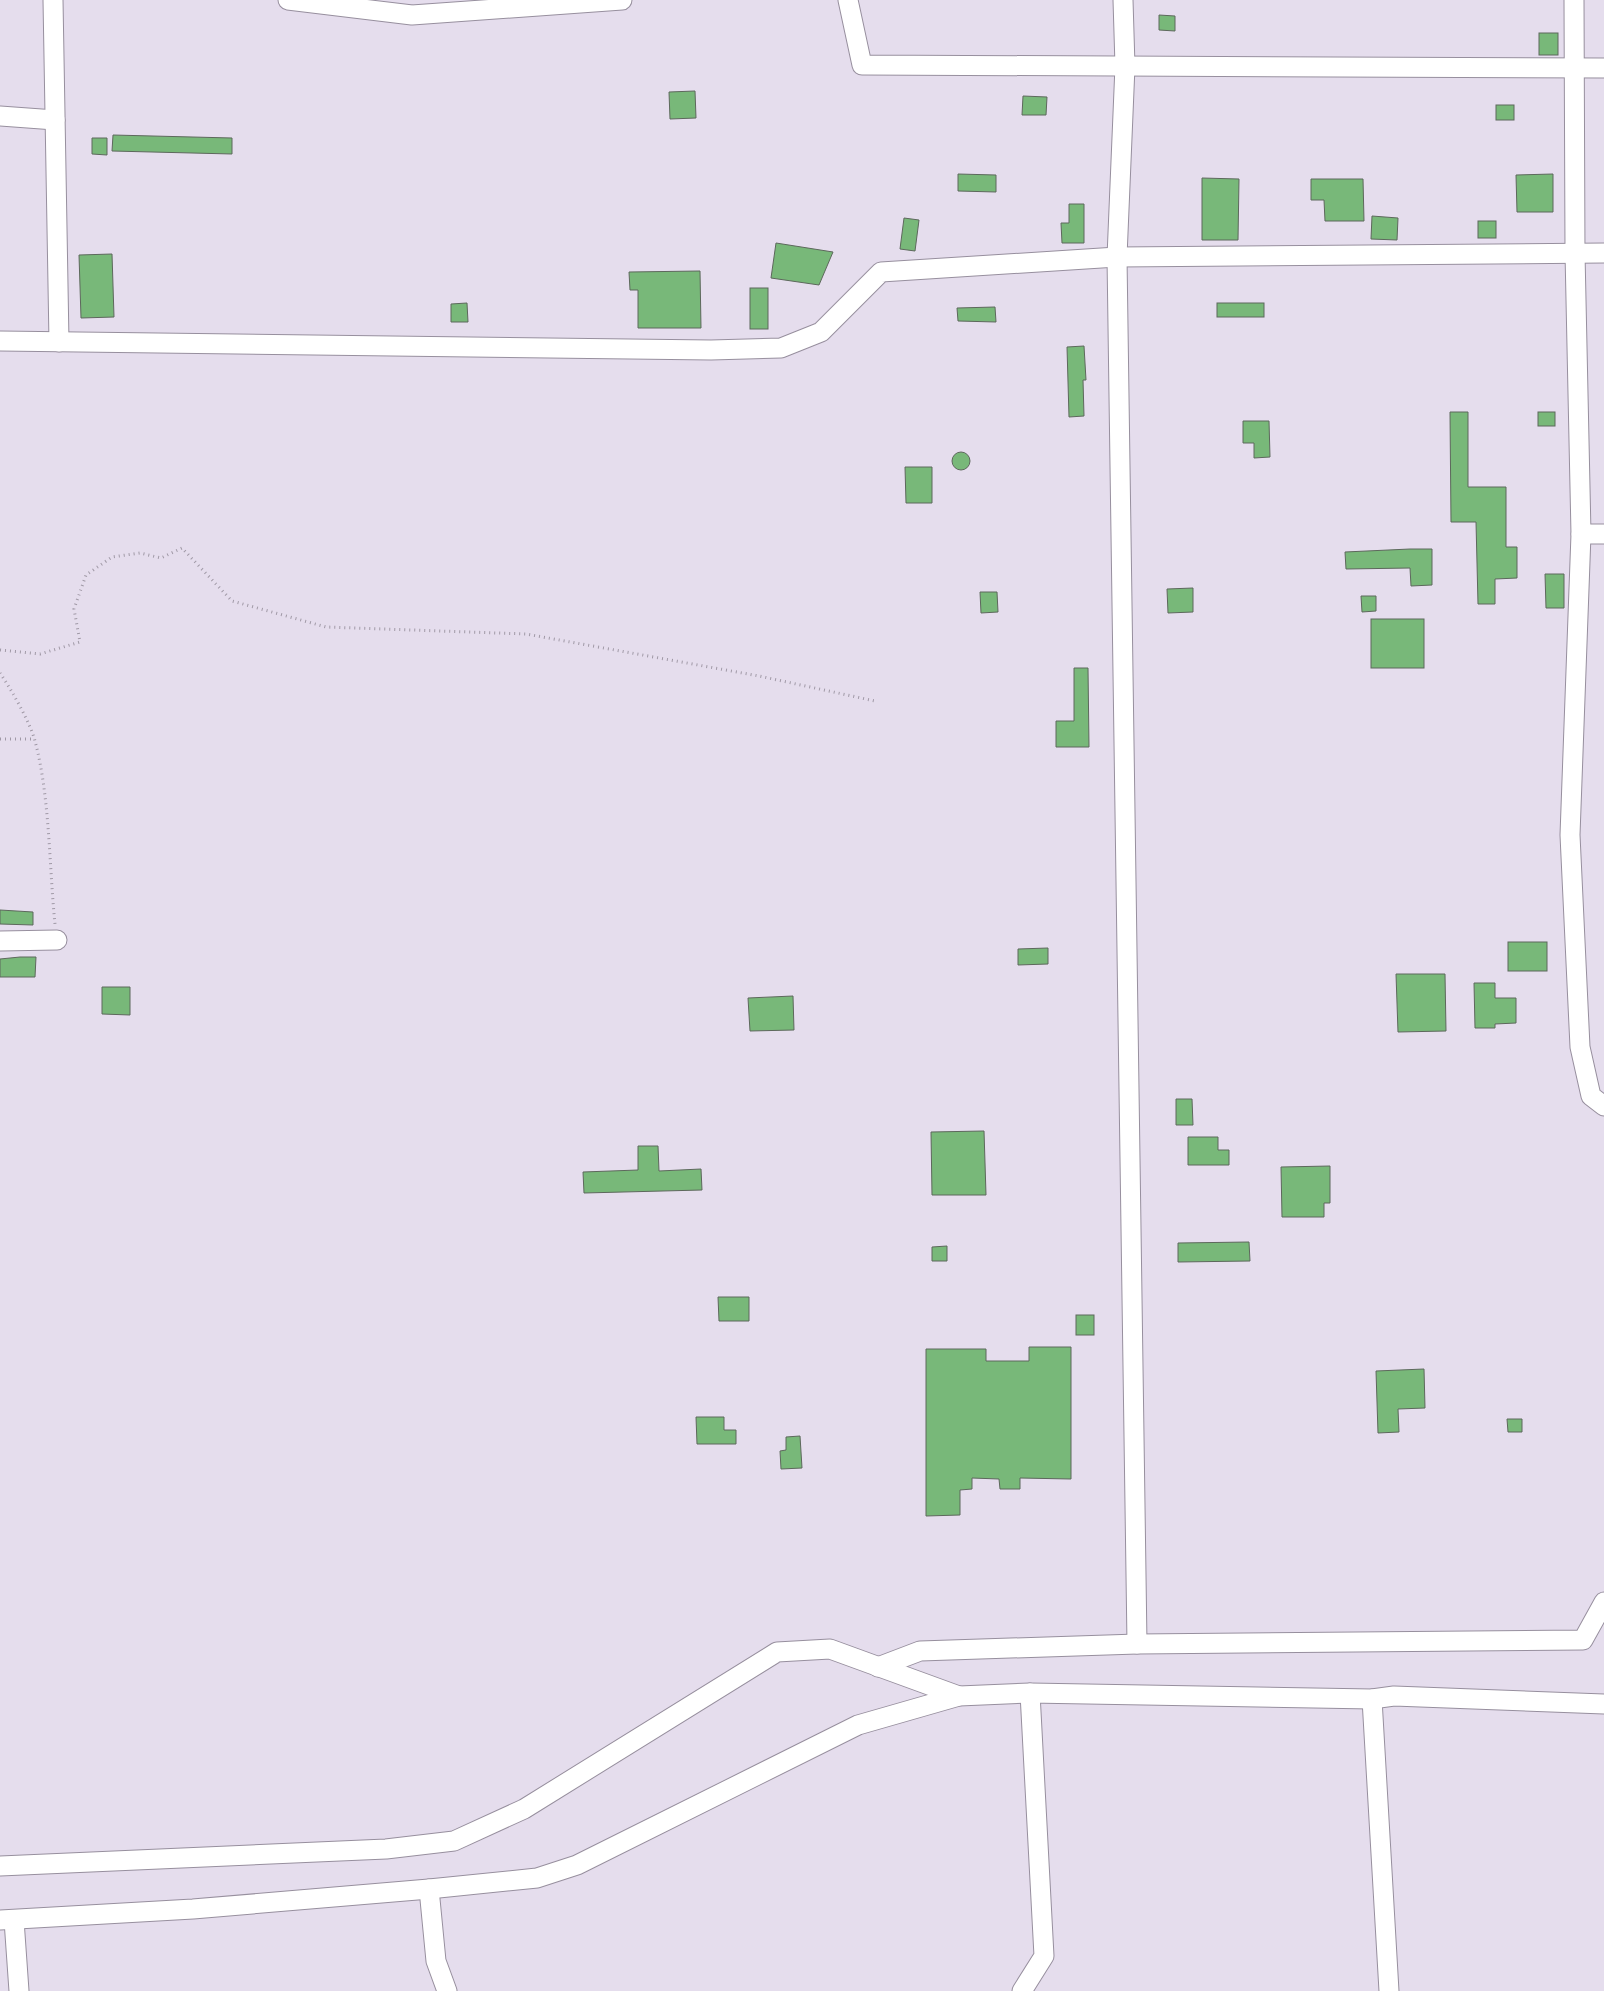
<svg xmlns="http://www.w3.org/2000/svg" width="1604" height="1991" viewBox="0 0 1604 1991" font-family="'Alegreya Sans',sans-serif">
  <rect width="100%" height="100%" fill="#e5dded"/>
  <!-- building -->
  <g fill="#78b879" stroke="#5d685c">
    <polygon points="1159,15 1175,16 1175,31 1159,30"/>
    <rect x="1539" y="33" width="19" height="22"/>
    <polygon points="695,91 696,118 670,119 669,92"/>
    <polygon points="1023,96 1047,97 1046,115 1022,115"/>
    <rect x="1496" y="105" width="18" height="15"/>
    <polygon points="113,135 232,138 232,154 112,151"/>
    <polygon points="92,138 107,138 107,155 92,154"/>
    <polygon points="958,174 996,175 996,192 958,191"/>
    <polygon points="1553,174 1553,212 1517,212 1516,175"/>
    <polygon points="1202,178 1239,179 1238,240 1202,240"/>
    <polygon points="1311,179 1363,179 1364,221 1325,221 1324,200 1311,200"/>
    <polygon points="1069,204 1084,204 1084,243 1062,243 1061,223 1069,223"/>
    <polygon points="1372,216 1398,218 1397,240 1371,239"/>
    <polygon points="904,218 919,220 915,251 900,249"/>
    <rect x="1478" y="221" width="18" height="17"/>
    <polygon points="776,243 833,252 819,285 771,278"/>
    <polygon points="112,254 114,317 81,318 79,255"/>
    <polygon points="700,271 701,328 638,328 638,290 630,290 629,272"/>
    <rect x="750" y="288" width="18" height="41"/>
    <polygon points="467,303 468,322 451,322 451,304"/>
    <rect x="1217" y="303" width="47" height="14"/>
    <polygon points="995,307 996,322 958,321 957,308"/>
    <polygon points="1084,346 1086,380 1083,380 1084,416 1069,417 1067,347"/>
    <polygon points="1450,412 1468,412 1468,487 1506,487 1506,547 1517,547 1517,578 1495,579 1495,604 1478,604 1476,522 1451,522"/>
    <rect x="1538" y="412" width="17" height="14"/>
    <polygon points="1243,421 1269,421 1270,457 1254,458 1254,443 1243,443"/>
    <circle cx="961" cy="461" r="9"/>
    <polygon points="905,467 932,467 932,503 906,503"/>
    <polygon points="1410,549 1432,549 1432,585 1411,586 1410,568 1346,569 1345,552"/>
    <polygon points="1545,574 1564,574 1564,608 1546,608"/>
    <polygon points="1193,588 1193,612 1168,613 1167,589"/>
    <polygon points="980,592 997,592 998,612 981,613"/>
    <polygon points="1361,596 1376,596 1376,611 1362,612"/>
    <rect x="1371" y="619" width="53" height="49"/>
    <polygon points="1074,668 1088,668 1089,747 1056,747 1056,721 1074,721"/>
    <polygon points="0,910 33,912 33,925 0,924"/>
    <rect x="1508" y="942" width="39" height="29"/>
    <polygon points="1048,948 1048,964 1018,965 1018,949"/>
    <polygon points="20,957 36,957 35,977 0,977 0,959"/>
    <polygon points="1396,974 1445,974 1446,1031 1398,1032"/>
    <polygon points="1474,983 1495,983 1495,998 1516,998 1516,1023 1495,1024 1495,1028 1475,1028"/>
    <polygon points="102,987 130,987 130,1015 102,1014"/>
    <polygon points="793,996 794,1030 750,1031 748,998"/>
    <polygon points="1176,1099 1192,1099 1193,1125 1176,1125"/>
    <polygon points="984,1131 986,1195 932,1195 931,1132"/>
    <polygon points="1188,1137 1218,1137 1218,1150 1229,1150 1229,1165 1188,1165"/>
    <polygon points="638,1146 658,1146 659,1171 701,1169 702,1190 584,1193 583,1172 638,1170"/>
    <polygon points="1330,1166 1330,1203 1324,1203 1324,1217 1282,1217 1281,1167"/>
    <polygon points="1249,1242 1250,1261 1178,1262 1178,1243"/>
    <polygon points="947,1246 947,1261 932,1261 932,1247"/>
    <polygon points="718,1297 749,1297 749,1321 719,1321"/>
    <rect x="1076" y="1315" width="18" height="20"/>
    <polygon points="1029,1347 1071,1347 1071,1479 1020,1478 1020,1489 1000,1489 999,1479 972,1478 972,1489 960,1490 960,1515 926,1516 926,1349 986,1349 986,1361 1029,1361"/>
    <polygon points="1424,1369 1425,1408 1398,1409 1399,1432 1378,1433 1376,1371"/>
    <polygon points="696,1417 724,1417 724,1430 736,1430 736,1444 697,1444"/>
    <polygon points="1507,1419 1522,1419 1522,1432 1508,1432"/>
    <polygon points="800,1436 802,1468 781,1469 780,1451 786,1450 786,1437"/>
  </g>
  <g fill="none" stroke-linecap="round" stroke-linejoin="round">
    <!-- minor casing -->
    <g stroke="#978f9e" stroke-width="21">
      <g id="minor">
        <polyline points="53,0 59,342"/>
        <polyline points="288,0 412,15 622,0"/>
        <polyline points="848,0 862,65 1604,68"/>
        <polyline points="1123,0 1125,66 1117,257 1137,1644"/>
        <polyline points="1574,0 1575,253 1581,534 1570,835 1580,1047 1591,1096 1604,1106"/>
        <polyline points="0,116 55,120"/>
        <polyline points="0,341 711,350 781,348 821,332 881,272 1117,257 1604,253"/>
        <polyline points="1581,534 1604,534"/>
        <polyline points="0,941 57,940"/>
        <polyline points="878,1667 920,1651 1137,1644 1583,1640 1604,1602"/>
        <polyline points="1372,1699 1389,1991"/>
        <polyline points="0,1866 386,1849 454,1841 524,1809 777,1652 830,1649 959,1696"/>
        <polyline points="429,1889 436,1961 447,1991"/>
        <polyline points="0,1920 193,1909 429,1889 537,1878 577,1865 858,1725 959,1696 1030,1693 1372,1699 1394,1696 1604,1704"/>
        <polyline points="14,1920 19,1991"/>
        <polyline points="1022,1991 1044,1956 1030,1693"/>
      </g>
    </g>
    <!-- path -->
    <g stroke="#a099a6" stroke-width="3" stroke-dasharray="1 4" stroke-linecap="butt">
      <polyline points="0,650 40,654 80,642 74,609 86,575 112,557 140,553 161,558 182,548 232,601 326,627 526,634 759,676 875,701"/>
      <path d="M 0,673 C 11,689 30,722 35,741 C 50,797 49,866 55,924"/>
      <polyline points="0,739 35,739"/>
    </g>
    <!-- minor -->
    <use href="#minor" stroke="#fff" stroke-width="19"/>
  </g>
</svg>
